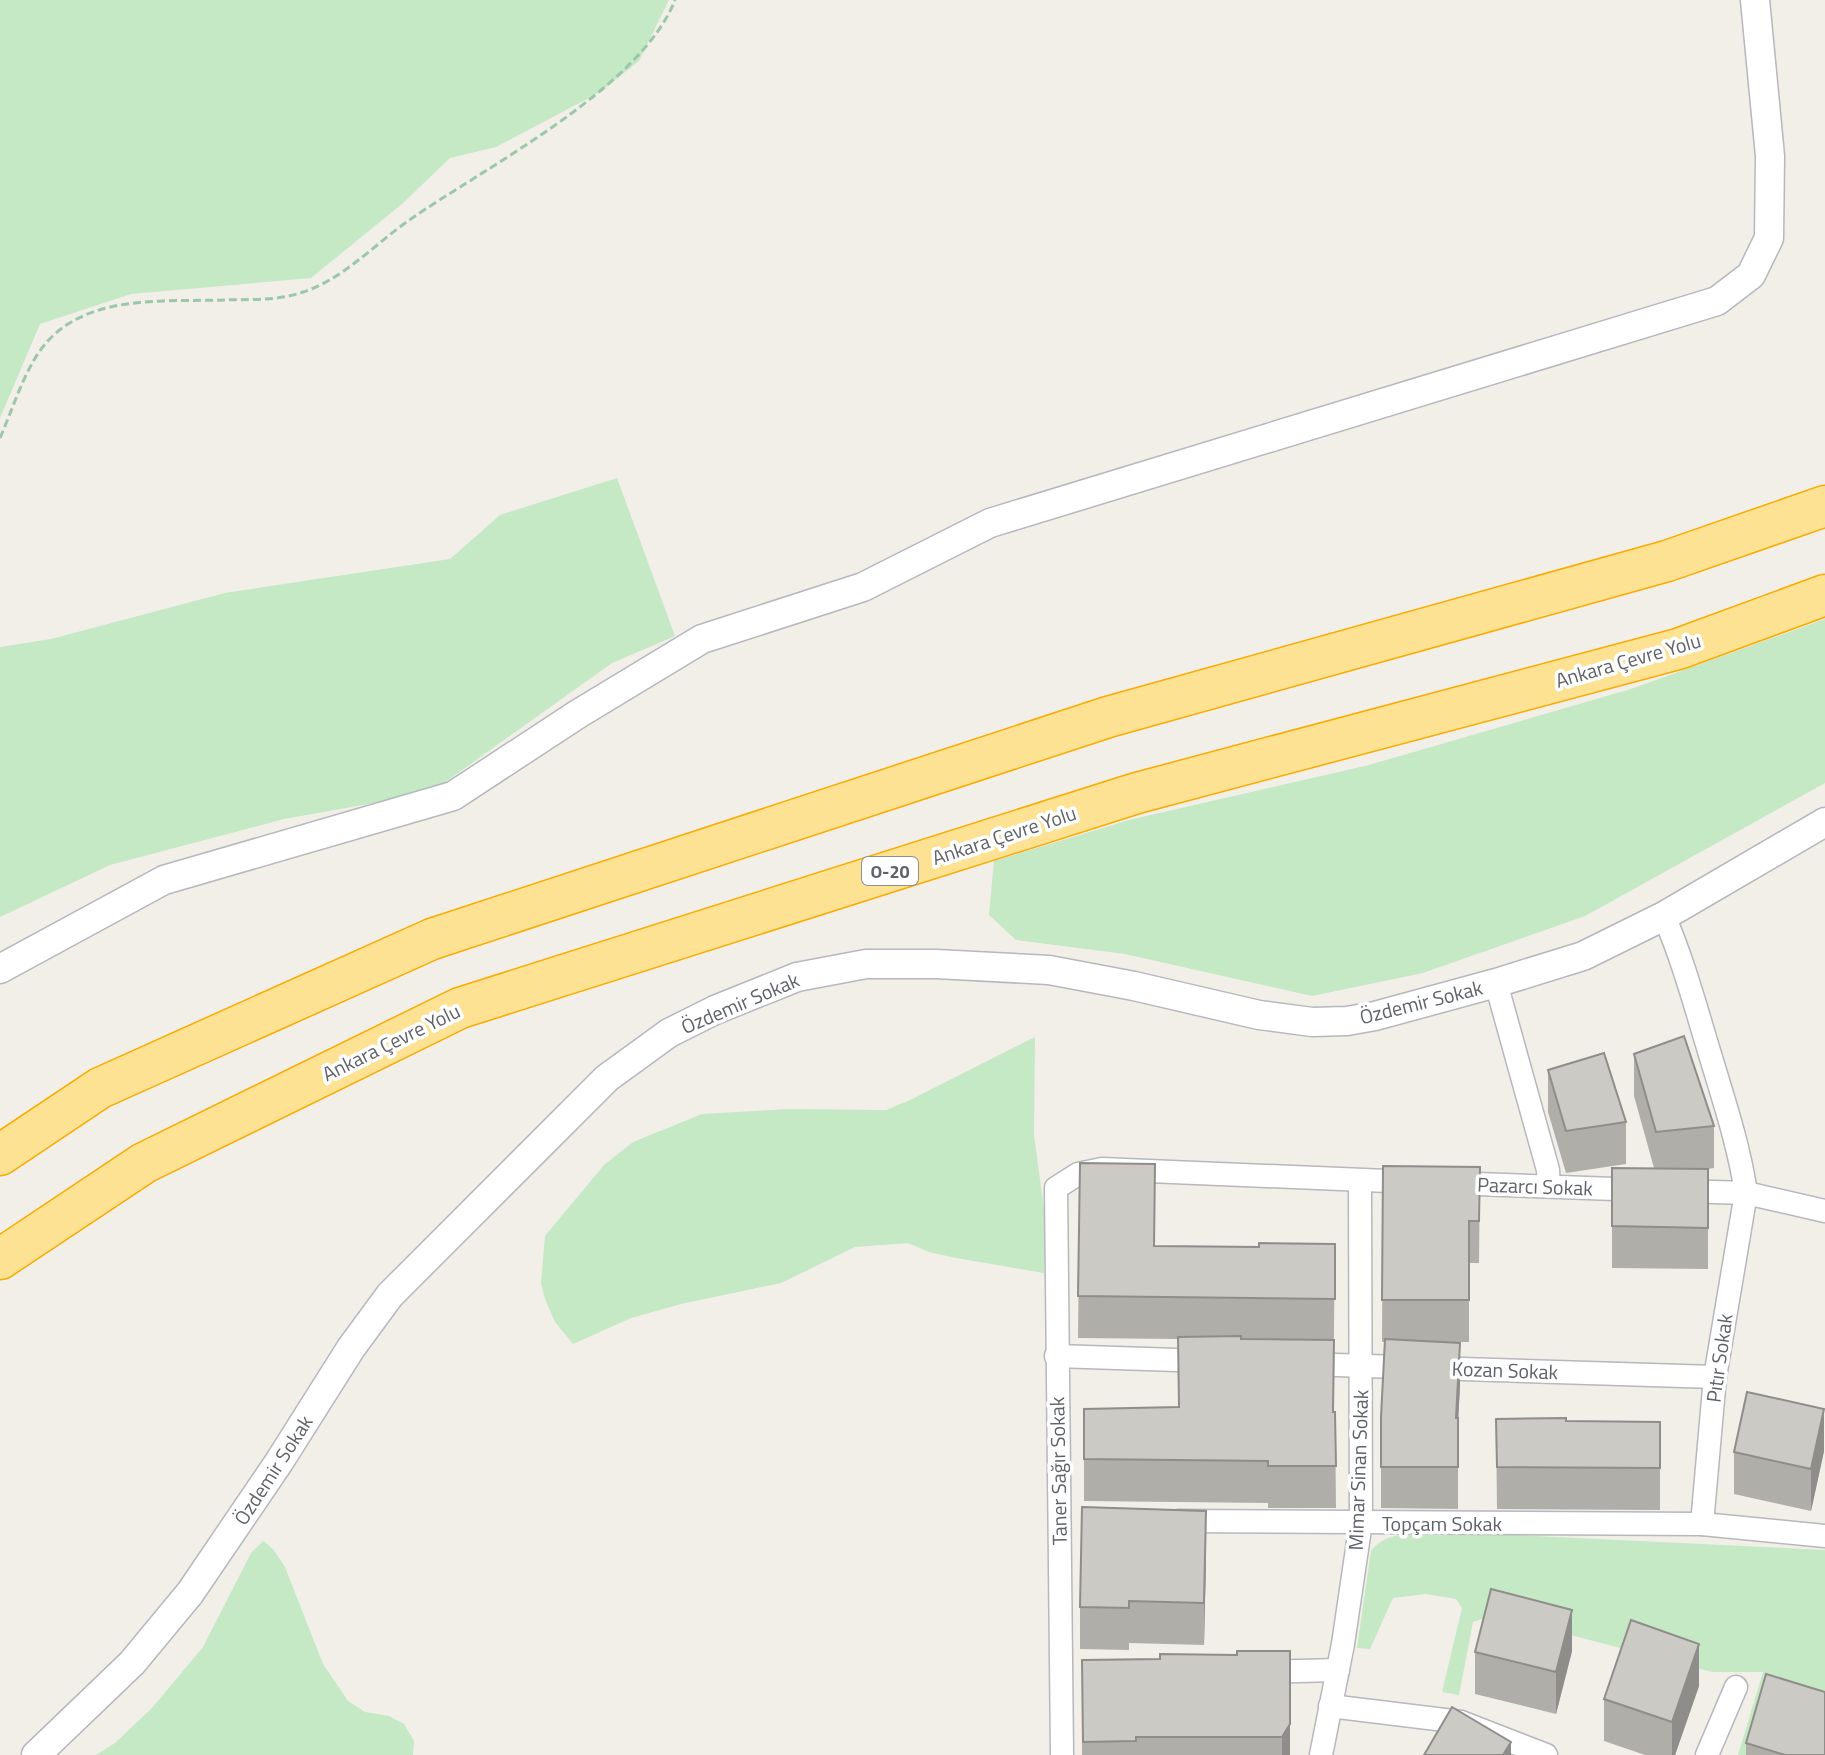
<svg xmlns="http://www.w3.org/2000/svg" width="1825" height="1755" viewBox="0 0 1825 1755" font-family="'Titillium Web',sans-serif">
  <rect width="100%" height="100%" fill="#f1efe8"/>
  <!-- green -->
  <g fill="#c5e8c5">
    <polygon points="0,0 669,0 639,61 600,92 496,147 450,158 402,204 311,278 131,294 40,324 0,418"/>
    <polygon points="617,478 675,636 612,663 430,793 284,819 110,865 0,917 0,647 51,639 225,593 450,559 500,515"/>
    <polygon points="1825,619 1825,783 1585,916 1423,973 1312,996 1125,954 1016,940 989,915 994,861 1129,820 1369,765 1631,689"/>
    <polygon points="1035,1037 1034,1135 1046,1224 1044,1273 956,1258 929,1252 908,1243 855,1247 781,1283 681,1304 631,1318 573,1344 555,1322 545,1299 541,1283 545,1236 604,1165 633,1142 702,1114 789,1109 886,1110 908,1101"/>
    <path d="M 1451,1532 L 1825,1550 L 1825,1755 L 1738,1755 L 1763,1672 L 1712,1672 L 1494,1615 L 1473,1622 L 1459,1695 L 1442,1692 L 1462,1608 L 1456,1599 L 1426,1594 L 1393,1598 L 1370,1649 L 1357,1648 L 1371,1551 C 1388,1528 1426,1533 1451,1532 Z"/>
    <polygon points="263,1541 273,1549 285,1567 323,1664 348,1701 365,1712 389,1716 404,1724 414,1741 413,1755 96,1755 115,1743 152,1708 203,1647 251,1553"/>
  </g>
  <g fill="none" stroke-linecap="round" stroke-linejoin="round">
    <!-- minor casing -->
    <g stroke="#b5b8bc" stroke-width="25">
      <g id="minor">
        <path d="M 1664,916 C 1683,960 1695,1005 1709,1051 C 1723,1098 1739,1145 1746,1193 L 1715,1377 L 1702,1524"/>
        <polyline points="1496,983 1548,1170 1549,1186"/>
        <polyline points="1449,1183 1643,1190"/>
        <polyline points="1681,1191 1746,1193 1825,1211"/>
        <polyline points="1056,1356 1207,1361"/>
        <polyline points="1305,1364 1715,1377"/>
        <polyline points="1179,1521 1702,1524 1825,1536"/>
        <polyline points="1263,1672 1338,1670"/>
        <polyline points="1330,1706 1461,1722 1546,1755"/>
        <polyline points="1062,1755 1056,1188 1078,1174 1102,1169 1411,1182"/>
        <polyline points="1321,1755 1343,1644 1361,1522 1360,1181"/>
        <polyline points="1707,1755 1736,1687"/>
      </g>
    </g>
    <!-- tertiary casing -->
    <g stroke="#b5b8bc" stroke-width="31">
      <g id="tertiary">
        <polyline points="0,969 164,880 453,796 578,714 702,639 863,587 990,523 1717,301 1751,275 1769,238 1770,156 1755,0"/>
        <polyline points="36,1755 132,1663 190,1593 279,1462 351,1348 390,1295 607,1078 669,1033 715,1010 797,977 866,964 936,964 1049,970 1134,986 1259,1015 1312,1022 1347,1021 1375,1016 1496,983 1583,956 1664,916 1825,822"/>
      </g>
    </g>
    <!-- motorway casing -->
    <g stroke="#f9ab00" stroke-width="43">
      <g id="motorway">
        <polyline points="0,1155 100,1088 432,939 1108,717 1667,561 1825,506"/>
        <polyline points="0,1259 144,1163 460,1008 1137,793 1678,649 1825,595"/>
      </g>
    </g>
    <!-- path -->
    <path stroke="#9cc7a9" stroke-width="3" stroke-dasharray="8 4" stroke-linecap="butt" d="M 0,438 C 11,413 20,384 34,360 C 73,292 158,302 225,300 C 251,299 279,301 303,292 C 343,279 374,245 408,221 C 485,167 640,89 675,0"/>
    <!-- minor -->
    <use href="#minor" stroke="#fff" stroke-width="22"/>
    <!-- tertiary -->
    <use href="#tertiary" stroke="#fff" stroke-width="28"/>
    <!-- motorway -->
    <use href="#motorway" stroke="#fde293" stroke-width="40"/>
  </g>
  <!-- wall -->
  <g fill="#afaea9">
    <polygon points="1634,1054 1714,1126 1714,1168 1707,1169 1708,1169 1708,1269 1612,1268 1612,1168 1654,1168 1634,1096"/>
    <polygon points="1548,1070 1626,1122 1626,1164 1566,1173 1548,1112"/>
    <polygon points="1080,1163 1155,1246 1259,1247 1335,1244 1333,1412 1335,1412 1336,1508 1268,1508 1268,1503 1084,1501 1084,1409 1178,1407 1178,1339 1078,1338"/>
    <polygon points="1383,1166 1480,1167 1479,1263 1469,1263 1469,1342 1439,1342 1460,1385 1458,1423 1458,1509 1381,1508 1381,1417 1385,1342 1382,1342"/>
    <polygon points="1496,1419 1566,1421 1660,1422 1660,1510 1497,1509"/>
    <polygon points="1824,1451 1811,1511 1734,1494 1734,1452"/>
    <polygon points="1206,1553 1204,1645 1129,1643 1129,1650 1080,1649 1080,1607"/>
    <polygon points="1290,1651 1290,1755 1082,1755 1082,1660 1160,1659 1237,1655"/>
    <polygon points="1572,1651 1556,1714 1475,1694 1475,1652"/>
    <polygon points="1699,1686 1675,1755 1645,1755 1604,1741 1604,1699"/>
    <polygon points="1746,1743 1825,1755 1746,1755"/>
  </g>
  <!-- shaded-wall -->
  <g fill="#8f8d8a">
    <polygon points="1460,1343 1460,1385 1456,1460 1456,1418"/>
    <polygon points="1824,1409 1824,1451 1811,1511 1811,1469"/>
    <polygon points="1206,1511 1206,1553 1204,1645 1204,1603"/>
    <polygon points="1572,1610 1572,1651 1556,1714 1556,1672"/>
    <polygon points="1699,1644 1699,1686 1675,1755 1672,1755 1672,1722"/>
    <polygon points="1290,1724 1290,1755 1282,1755 1282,1737"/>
    <polygon points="1511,1742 1511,1755 1503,1755"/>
  </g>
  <!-- building -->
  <g fill="#cccac5" stroke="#8f8d8a" stroke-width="2">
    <polygon points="1684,1036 1714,1126 1656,1132 1634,1054"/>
    <polygon points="1604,1053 1626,1122 1566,1131 1548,1070"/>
    <polygon points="1080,1163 1155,1164 1154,1246 1259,1247 1259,1243 1335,1244 1335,1299 1078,1296"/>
    <polygon points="1383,1166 1480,1167 1479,1221 1469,1221 1469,1300 1382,1300"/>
    <polygon points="1612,1168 1708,1169 1708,1228 1612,1226"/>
    <polygon points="1241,1336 1241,1339 1334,1340 1333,1412 1335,1412 1336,1466 1268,1466 1268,1461 1084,1459 1084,1409 1179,1407 1178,1337"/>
    <polygon points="1385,1339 1460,1343 1456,1418 1458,1418 1458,1467 1381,1467 1381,1417"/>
    <polygon points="1747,1392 1824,1409 1811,1469 1734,1452"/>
    <polygon points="1566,1418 1566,1421 1660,1422 1660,1468 1497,1467 1496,1419"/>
    <polygon points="1082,1507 1206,1511 1204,1603 1129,1601 1129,1608 1080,1607"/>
    <polygon points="1491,1589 1572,1610 1556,1672 1475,1652"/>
    <polygon points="1631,1620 1699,1644 1672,1722 1604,1699"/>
    <polygon points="1237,1651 1290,1651 1290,1724 1282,1737 1136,1737 1136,1741 1083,1742 1082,1660 1160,1659 1160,1654 1237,1655"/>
    <polygon points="1766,1674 1825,1692 1825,1755 1785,1755 1746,1743"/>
    <polygon points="1452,1707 1511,1742 1503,1755 1424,1755"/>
  </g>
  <g text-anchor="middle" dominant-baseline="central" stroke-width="7" stroke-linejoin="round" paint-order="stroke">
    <!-- shield labels -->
    <rect fill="#fff" stroke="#8f9295" stroke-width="2" x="862" y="857" width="56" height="28" rx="6"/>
    <g font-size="18" font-weight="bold" fill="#5f6368">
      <text x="890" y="871">O-20</text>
    </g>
    <!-- street labels -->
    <g font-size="20" fill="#5f6368" stroke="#fff">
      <text transform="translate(1628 660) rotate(-16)">Ankara Çevre Yolu</text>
      <text transform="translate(1004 835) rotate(-18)">Ankara Çevre Yolu</text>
      <text transform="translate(1421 1002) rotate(-14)">Özdemir Sokak</text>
      <text transform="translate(740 1003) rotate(-23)">Özdemir Sokak</text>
      <text transform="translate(391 1042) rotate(-26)">Ankara Çevre Yolu</text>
      <text transform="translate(1535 1186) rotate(2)">Pazarcı Sokak</text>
      <text transform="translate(1719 1358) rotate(-82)">Pıtır Sokak</text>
      <text transform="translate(1505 1370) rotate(2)">Kozan Sokak</text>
      <text transform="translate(273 1470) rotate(-57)">Özdemir Sokak</text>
      <text transform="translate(1358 1470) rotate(-88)">Mimar Sinan Sokak</text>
      <text transform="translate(1058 1471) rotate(-91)">Taner Sağır Sokak</text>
      <text x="1442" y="1523">Topçam Sokak</text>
    </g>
  </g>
</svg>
